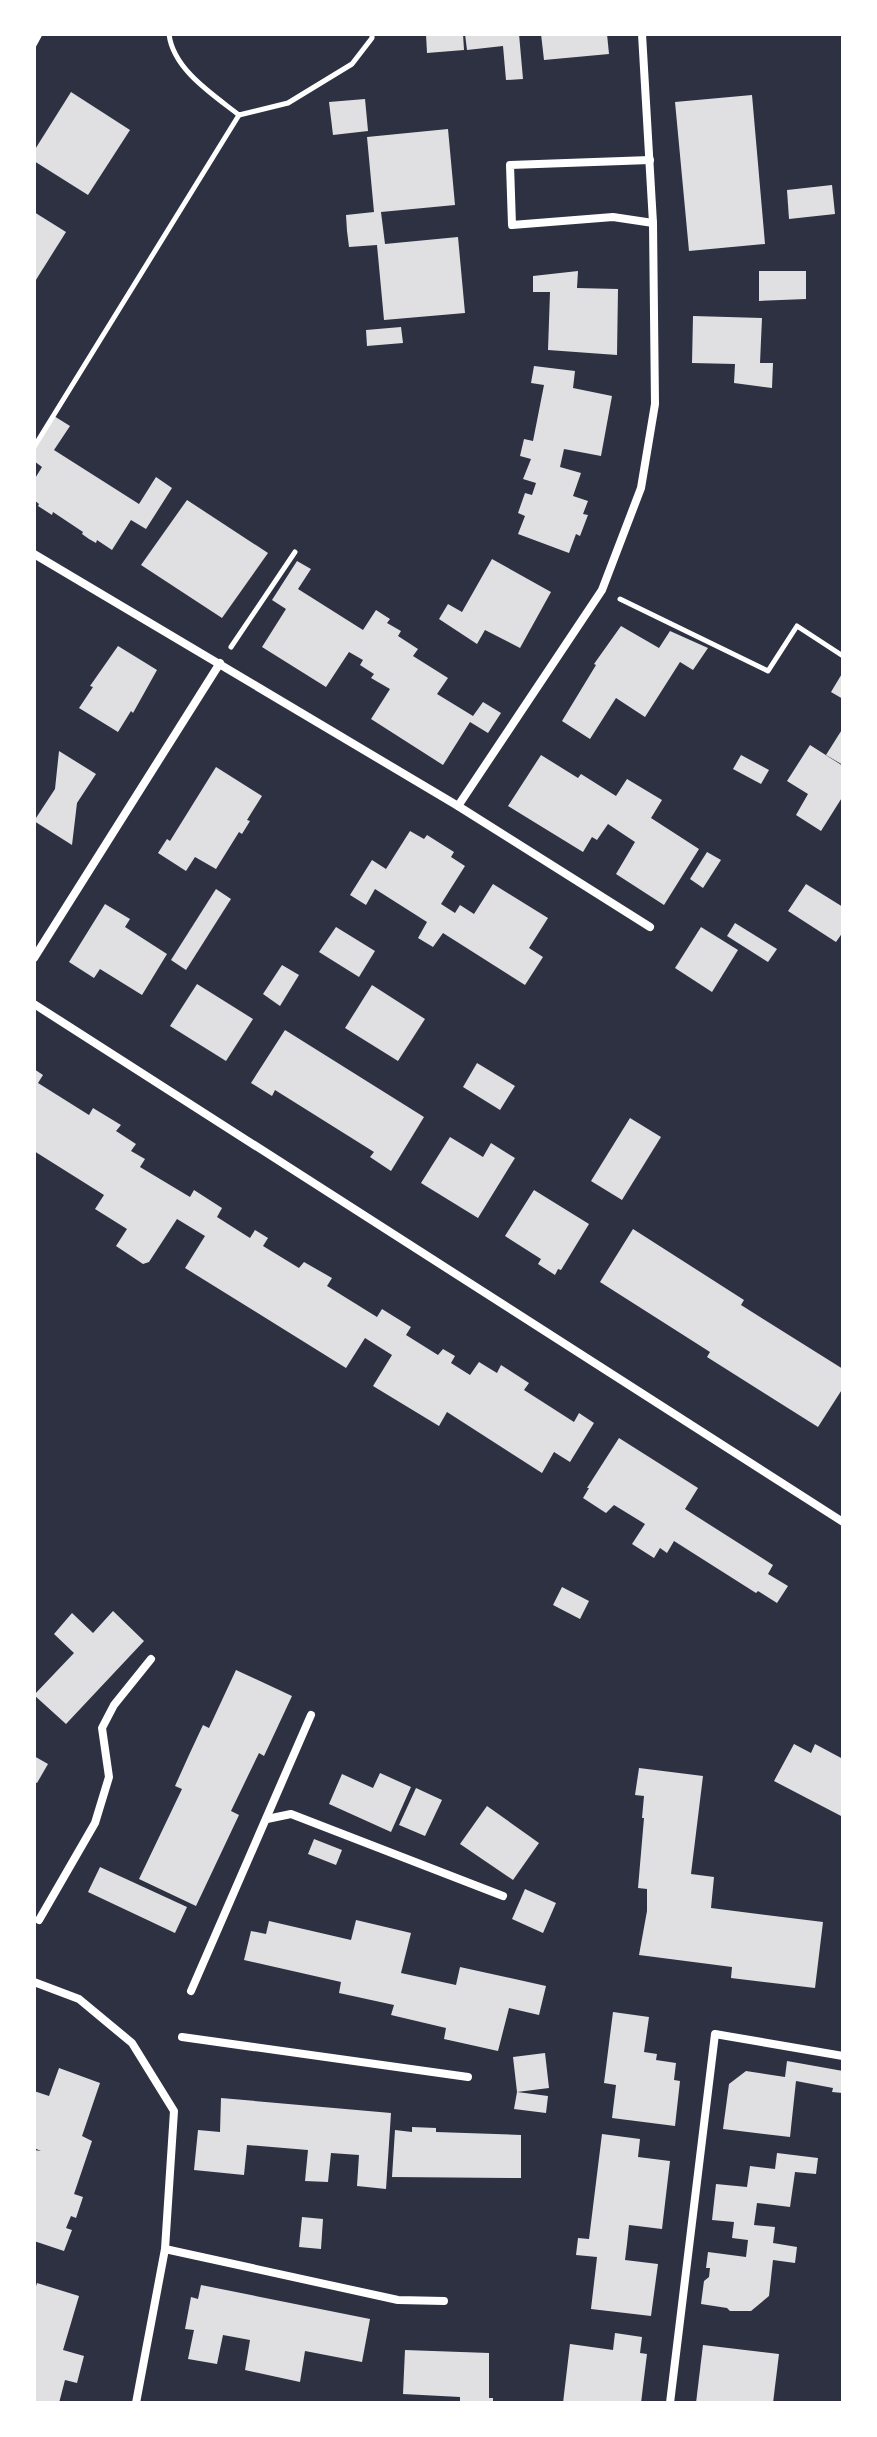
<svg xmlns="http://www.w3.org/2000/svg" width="877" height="2437" viewBox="0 0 877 2437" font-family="'Source Sans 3',sans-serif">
  <rect width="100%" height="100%" fill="#2d3142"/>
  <!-- building -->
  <g fill="#e0e0e3">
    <polygon points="426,34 463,34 464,50 427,53"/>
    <polygon points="465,34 519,34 523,79 506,80 503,46 467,50"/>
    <polygon points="541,34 607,34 609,54 544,60"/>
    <polygon points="71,92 130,130 88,195 34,161 34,151"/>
    <polygon points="752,95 765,244 689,251 675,102"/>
    <polygon points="365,99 368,131 333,135 329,102"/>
    <polygon points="448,129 455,205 381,212 385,244 458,237 465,313 384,320 377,245 349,247 347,231 346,215 374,212 367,137"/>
    <polygon points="832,185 835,214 789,219 787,190"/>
    <polygon points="34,212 66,232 34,283"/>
    <polygon points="578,271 577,288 618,289 617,355 548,350 550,292 533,292 533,276"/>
    <polygon points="759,271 806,271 806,299 759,301"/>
    <polygon points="693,316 762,318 760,363 773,363 772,388 734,383 735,364 692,363"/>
    <polygon points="401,327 403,343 367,346 366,330"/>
    <polygon points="534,366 575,371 573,388 612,396 601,456 564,449 560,467 581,473 573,496 588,501 583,514 588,515 580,536 576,534 569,553 518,534 525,516 518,513 525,493 532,495 536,483 523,479 531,459 520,456 524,439 533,441 544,385 531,383"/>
    <polygon points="54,416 70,426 54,450 139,504 156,477 172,488 146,529 131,520 112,550 97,540 96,543 89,539 82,534 83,532 53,512 52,515 38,506 39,504 34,500 34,480 42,467 34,461 34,448"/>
    <polygon points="187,500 268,553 222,618 141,565"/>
    <polygon points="492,559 551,592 520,648 485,630 477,644 439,619 448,604 462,612"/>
    <polygon points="297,561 311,569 298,589 363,630 376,610 390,619 387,623 401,631 398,636 418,649 413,656 448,678 437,694 473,716 483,702 501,713 488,733 470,722 443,765 371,719 390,689 371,678 374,674 360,665 363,660 349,652 326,687 262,647 286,609 272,600"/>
    <polygon points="621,626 659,648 670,631 708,648 693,670 680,662 645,717 616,698 590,739 562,721 596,665 594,664"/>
    <polygon points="118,646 157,670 133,713 131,711 118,732 79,708 93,687 90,686"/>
    <polygon points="843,672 843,699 831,692"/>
    <polygon points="843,728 843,765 826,755"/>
    <polygon points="810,745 843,766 843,796 821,831 796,815 808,794 787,781"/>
    <polygon points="59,751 96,774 77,803 72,845 34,821 55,789"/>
    <polygon points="541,755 578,778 581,774 616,796 627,779 662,800 651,818 699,849 664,905 616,874 635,842 608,824 597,840 592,837 583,852 508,806"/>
    <polygon points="741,755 769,770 761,784 733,769"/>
    <polygon points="216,767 262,796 247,820 250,821 242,834 239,832 216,869 195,857 186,871 158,853 167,839 170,841"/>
    <polygon points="410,831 424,839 427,835 454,852 451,857 465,866 441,904 455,913 460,905 474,914 493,884 548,918 529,948 543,957 525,985 443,933 433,947 418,938 427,922 375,889 366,905 350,895 372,860 386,869"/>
    <polygon points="707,852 721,860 703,888 690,879"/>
    <polygon points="806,884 843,907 843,932 836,942 788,911"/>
    <polygon points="216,889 231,899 186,970 171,960"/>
    <polygon points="105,904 130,919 125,927 167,954 142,995 100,969 94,978 69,962"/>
    <polygon points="735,923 777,949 768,962 727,936"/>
    <polygon points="336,927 375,951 359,977 319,952"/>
    <polygon points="701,927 738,950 712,992 675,968"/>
    <polygon points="282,965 299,975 280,1006 263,994"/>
    <polygon points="197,984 253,1019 226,1061 170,1026"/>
    <polygon points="372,985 425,1019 398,1061 345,1028"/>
    <polygon points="285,1030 424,1117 391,1171 370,1157 374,1152 275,1090 272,1096 251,1083"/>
    <polygon points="477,1063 515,1086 500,1110 463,1087"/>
    <polygon points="34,1069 43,1075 38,1083 89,1115 93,1108 121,1125 116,1131 136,1144 131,1151 145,1159 140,1167 190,1197 194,1190 222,1208 217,1217 250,1238 255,1230 268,1238 263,1246 299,1268 304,1262 332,1278 327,1286 377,1317 382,1309 411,1327 406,1335 438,1355 443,1349 455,1356 451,1363 470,1375 479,1362 497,1373 501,1365 529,1383 524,1390 574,1422 579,1413 594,1423 570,1462 554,1452 542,1473 447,1412 439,1426 373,1386 392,1355 365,1338 346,1368 185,1268 205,1236 177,1219 149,1262 143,1264 116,1246 127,1229 95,1209 104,1195 34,1151"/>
    <polygon points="630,1118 661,1137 622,1200 591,1181"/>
    <polygon points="450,1137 483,1157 491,1143 515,1158 478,1218 421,1183"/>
    <polygon points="534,1190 589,1224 561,1270 558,1269 555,1275 538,1264 541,1259 505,1236"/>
    <polygon points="633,1229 744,1300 741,1305 843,1369 843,1388 818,1427 707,1357 710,1352 600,1282"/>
    <polygon points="619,1438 698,1488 685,1509 773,1565 768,1574 788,1586 777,1603 758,1591 756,1593 674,1541 667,1553 660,1548 654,1558 632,1544 645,1524 614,1505 606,1513 583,1498 589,1488 587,1488"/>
    <polygon points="562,1587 589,1601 580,1619 553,1605"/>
    <polygon points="113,1611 144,1641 66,1724 34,1695 74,1653 54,1634 72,1613 93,1633"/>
    <polygon points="236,1670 292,1696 264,1756 259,1753 231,1811 239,1815 196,1906 139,1879 182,1789 175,1786 189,1755 203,1725 209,1728"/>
    <polygon points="794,1744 811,1753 815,1744 843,1759 843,1817 774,1781"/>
    <polygon points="34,1756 48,1764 37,1783 34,1782"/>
    <polygon points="639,1768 703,1776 691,1874 714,1877 711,1908 823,1922 815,1988 731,1978 732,1967 639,1955 647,1911 647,1889 638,1888 644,1818 642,1818 644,1796 635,1795"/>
    <polygon points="380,1773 411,1787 391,1832 329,1804 342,1774 373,1788"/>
    <polygon points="416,1788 442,1800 425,1836 399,1825"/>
    <polygon points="487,1806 539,1843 513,1880 460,1844"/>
    <polygon points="314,1839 342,1850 336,1865 308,1854"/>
    <polygon points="100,1867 187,1907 175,1933 88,1892"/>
    <polygon points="525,1889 556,1903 543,1933 512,1919"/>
    <polygon points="356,1920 411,1933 401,1973 456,1985 460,1967 546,1986 539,2015 509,2008 498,2051 444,2039 446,2028 391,2015 394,2005 339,1993 341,1982 244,1960 251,1931 266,1934 269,1921 351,1940"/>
    <polygon points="613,2012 649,2017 644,2052 657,2054 656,2060 676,2063 674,2080 680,2081 675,2126 612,2118 616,2085 604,2083"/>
    <polygon points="545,2053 549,2088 517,2092 548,2096 546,2113 514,2109 517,2092 513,2057"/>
    <polygon points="787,2061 843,2071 843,2093 832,2092 833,2088 796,2081 790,2137 723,2129 729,2084 746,2071 785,2077"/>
    <polygon points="59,2068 100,2083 82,2136 92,2141 74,2194 83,2197 76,2218 71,2216 66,2228 72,2230 64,2251 34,2241 34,2150 41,2151 34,2148 34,2091 49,2096"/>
    <polygon points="221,2098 391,2113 386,2189 357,2186 359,2155 331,2153 328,2182 305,2181 308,2150 247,2145 244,2175 194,2170 198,2130 220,2132"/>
    <polygon points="412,2127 436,2128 436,2132 521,2135 521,2178 392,2177 395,2130 412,2132"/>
    <polygon points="602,2134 640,2139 638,2157 670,2161 662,2229 629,2225 627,2244 625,2260 658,2264 651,2316 591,2309 597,2257 576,2255 578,2238 589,2239"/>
    <polygon points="777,2153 818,2158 816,2174 795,2172 790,2207 757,2203 754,2225 775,2227 773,2243 797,2247 795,2263 773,2260 769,2296 751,2311 730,2311 727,2308 701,2304 704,2281 709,2277 710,2268 706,2268 708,2252 746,2257 748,2240 732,2238 734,2222 712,2220 716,2184 747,2187 750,2166 775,2169"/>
    <polygon points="302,2217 323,2219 321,2249 299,2247"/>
    <polygon points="37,2283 79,2296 63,2350 84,2356 77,2383 65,2380 59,2403 34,2403 34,2293"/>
    <polygon points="201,2285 370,2319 362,2362 305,2351 300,2382 245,2370 250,2340 223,2335 217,2364 188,2359 194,2330 185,2329 191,2297 198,2299"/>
    <polygon points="615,2333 642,2337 640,2353 647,2354 641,2403 563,2403 570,2344 613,2350"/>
    <polygon points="703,2345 779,2354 773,2403 696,2403"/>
    <polygon points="405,2350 489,2353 489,2398 493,2398 493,2403 460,2403 460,2397 403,2394"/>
  </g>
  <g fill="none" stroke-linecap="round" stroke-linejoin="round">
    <!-- path -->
    <g stroke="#fff" stroke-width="5">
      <path d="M 169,34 C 173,69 212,94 239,115 L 288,103 L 352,64 L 372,38 L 372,34"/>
      <polyline points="34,45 40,34"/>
      <polyline points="34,447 239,115"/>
      <polyline points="620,599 768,671 797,626 843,656"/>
      <polyline points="231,647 295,552"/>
    </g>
    <!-- minor -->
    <g stroke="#fff" stroke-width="8">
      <polyline points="650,160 510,165 512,225 613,217 653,223"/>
      <polyline points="34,554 458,806 650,927"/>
      <polyline points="458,806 602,590 641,488 655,404 653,223 642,34"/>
      <polyline points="34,958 220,663"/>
      <polyline points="34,1004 843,1522"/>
      <polyline points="267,1819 291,1814 503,1896"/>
      <polyline points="39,1920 95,1823 109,1777 102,1728 114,1705 151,1659"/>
      <polyline points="34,1982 79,1999 132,2043 174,2111 165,2249 136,2403"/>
      <polyline points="191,1991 311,1715"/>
      <polyline points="182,2037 468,2077"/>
      <polyline points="165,2249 398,2300 444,2301"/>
      <polyline points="670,2403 715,2034 843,2056"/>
    </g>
  </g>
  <!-- border -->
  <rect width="877" height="2437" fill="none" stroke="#ffffff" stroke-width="72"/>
</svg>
